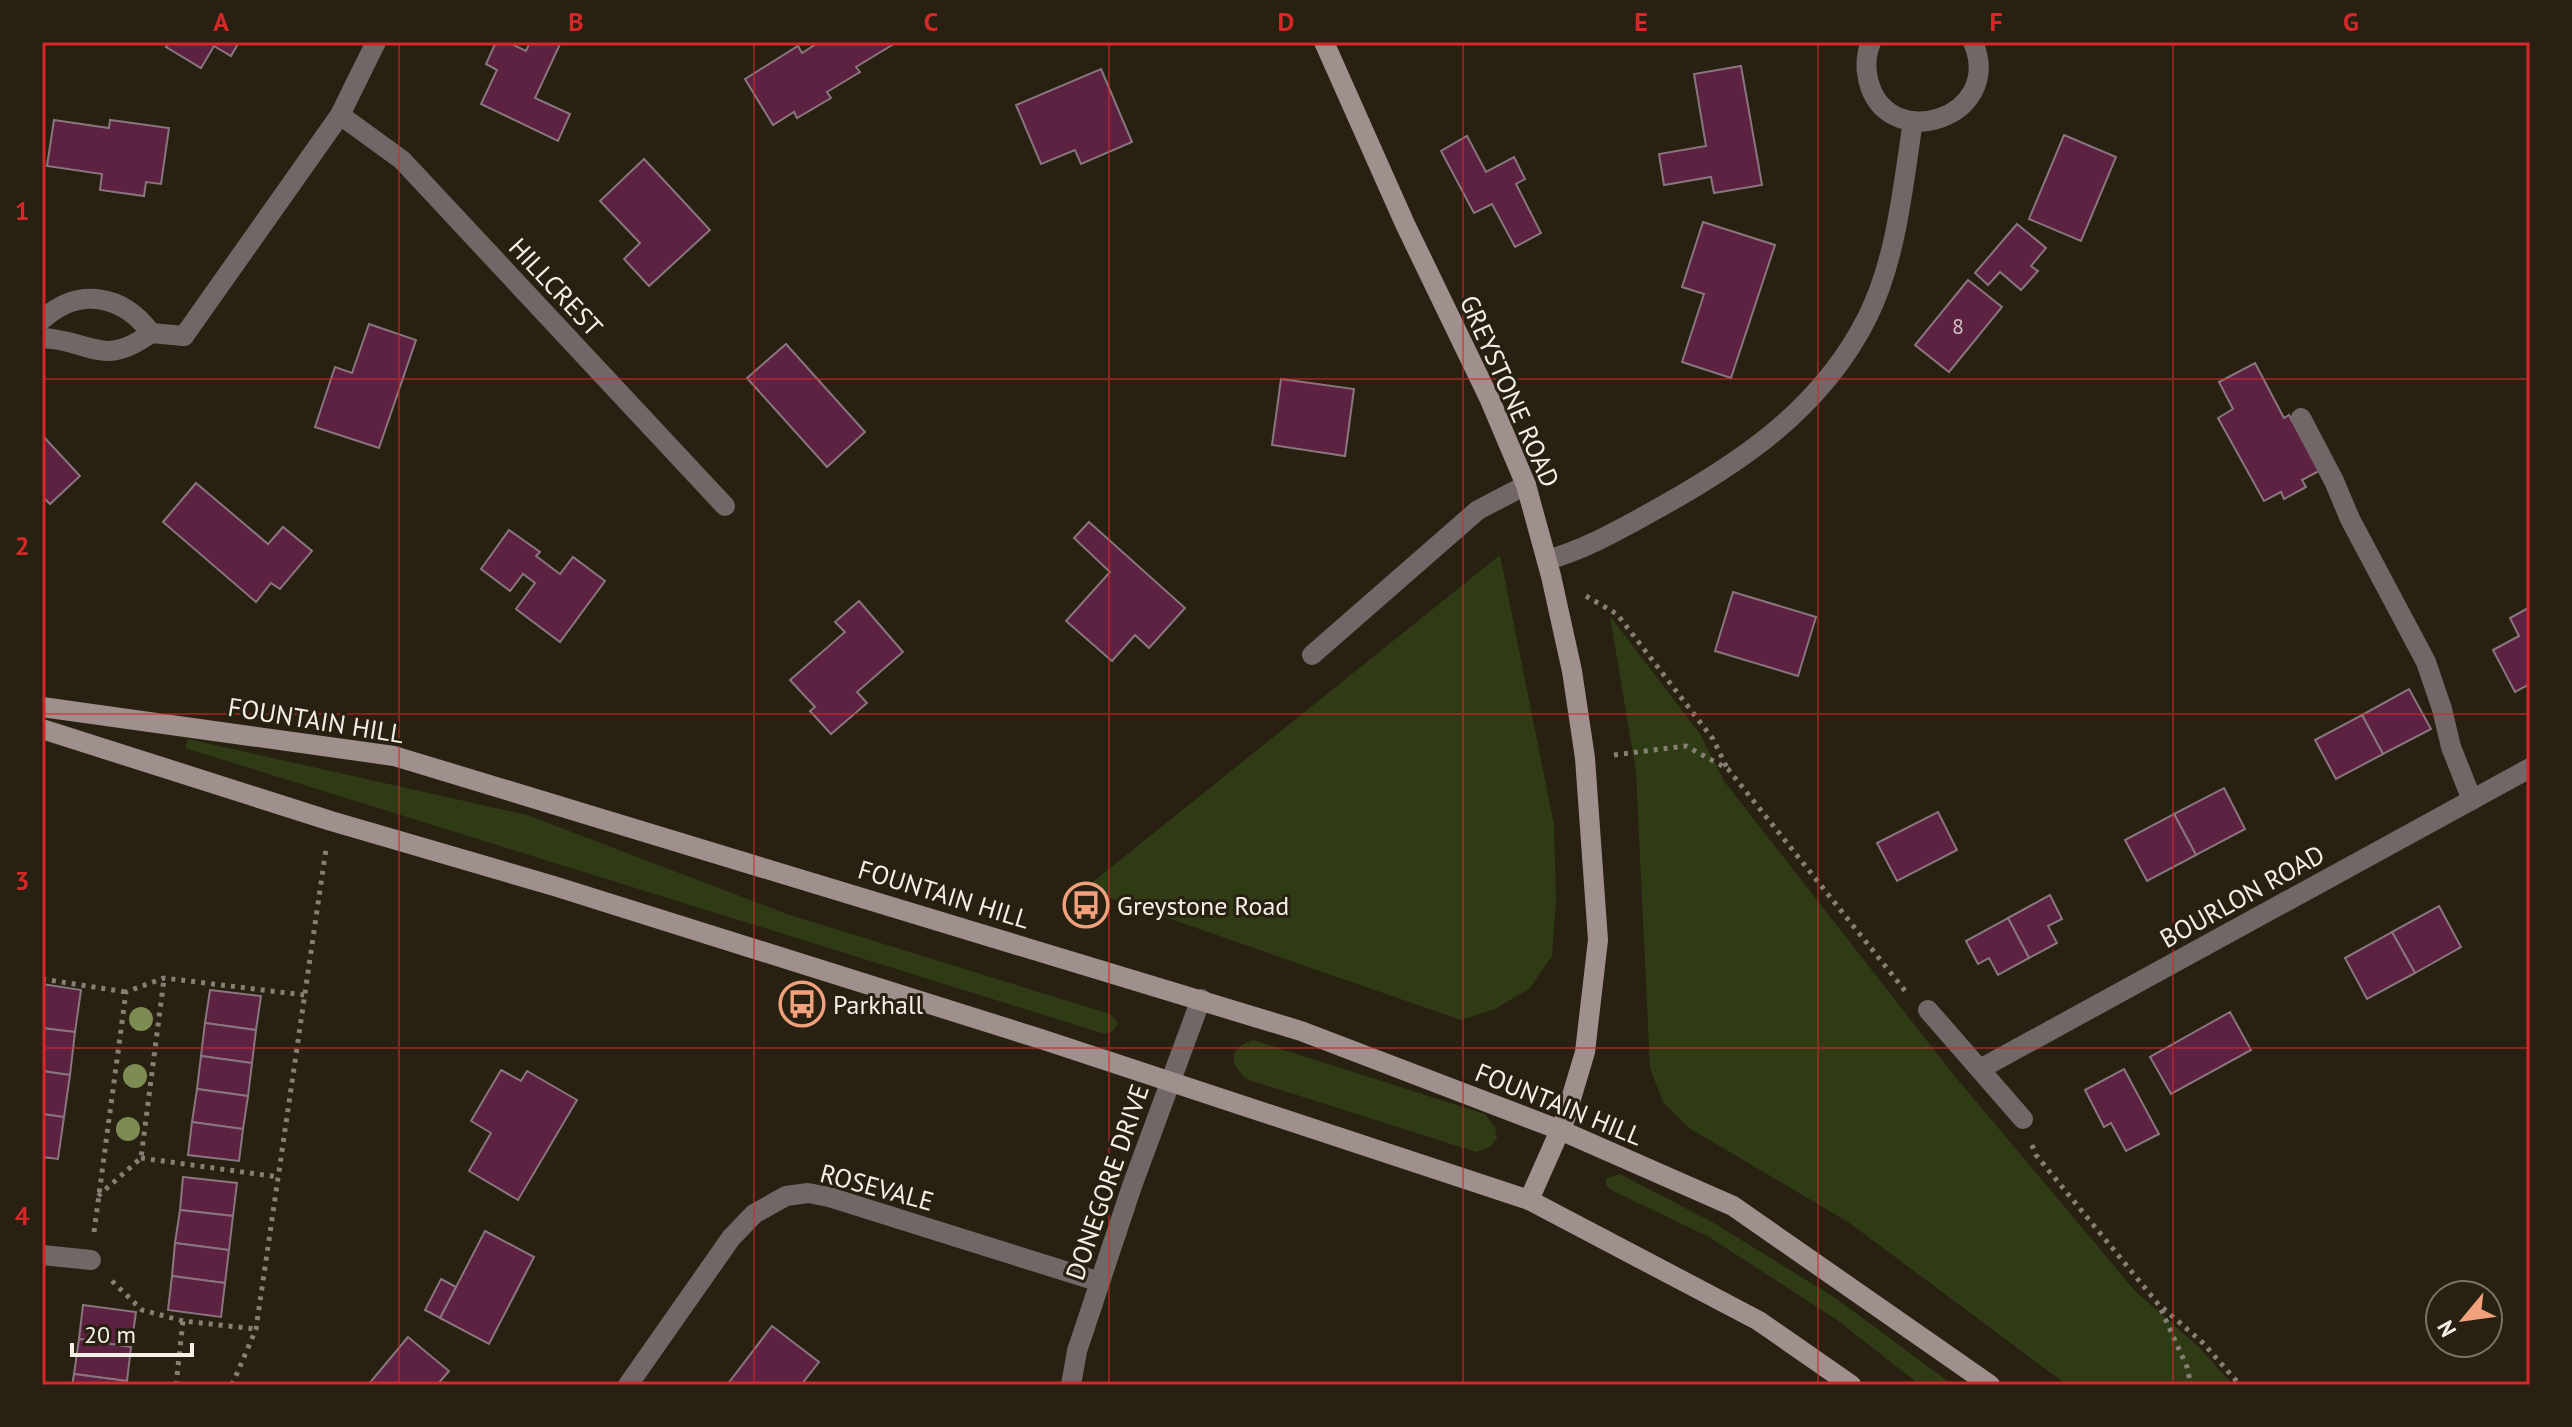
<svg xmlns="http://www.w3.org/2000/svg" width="2572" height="1427" viewBox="0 0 2572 1427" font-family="'PT Sans',sans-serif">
  <rect width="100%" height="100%" fill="#282011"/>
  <!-- green -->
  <g fill="#2e3b15">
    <polygon points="1500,555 1554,825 1556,899 1552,956 1529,989 1495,1009 1461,1020 1084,889"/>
    <polygon points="1610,616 1700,734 1724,781 1953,1074 2136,1292 2199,1347 2233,1385 2067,1385 1848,1222 1689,1128 1663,1102 1650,1068 1636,772"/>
    <polygon points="188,739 527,815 787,914 1110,1014 1118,1022 1114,1030 1105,1034 185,748"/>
    <path d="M 1253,1040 L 1485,1114 L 1495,1127 L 1497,1138 L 1490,1147 L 1476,1152 L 1246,1079 C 1229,1062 1228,1049 1253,1040 Z"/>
    <polygon points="1620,1174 1712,1222 1834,1297 1953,1385 1920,1385 1837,1320 1709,1237 1611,1190 1606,1185 1606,1178"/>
  </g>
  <!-- building -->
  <g fill="#5d2142" stroke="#89757e" stroke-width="2">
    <polygon points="170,42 239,42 231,56 214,46 201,68 166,47"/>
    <polygon points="496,42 507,42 526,51 530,42 561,42 535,98 570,114 558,141 481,104 497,70 486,64"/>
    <polygon points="819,42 897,42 856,67 860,72 827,92 831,98 797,118 794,112 773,125 745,79 798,46 802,53"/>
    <polygon points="1741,66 1762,185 1714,193 1711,177 1664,185 1659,154 1706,146 1694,74"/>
    <polygon points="1101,69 1132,142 1081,164 1075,150 1041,164 1016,105"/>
    <polygon points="54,120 109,128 110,120 169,128 161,184 146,182 144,196 100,190 102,174 47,166"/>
    <polygon points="2064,135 2116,157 2081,241 2029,219"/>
    <polygon points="1467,136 1486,172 1514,157 1525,179 1516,184 1541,233 1515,247 1492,204 1474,213 1441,151"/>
    <polygon points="644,159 710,230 649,286 624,259 640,243 600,201"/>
    <polygon points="1703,222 1775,245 1731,378 1682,362 1704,294 1682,287"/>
    <polygon points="2017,224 2046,248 2031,266 2038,271 2021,290 2000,272 1988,285 1975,273"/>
    <polygon points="1968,280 2002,307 1949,372 1915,345"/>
    <polygon points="369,324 416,340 379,448 315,427 335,367 352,373"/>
    <polygon points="786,344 865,432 827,467 747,378"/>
    <polygon points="2255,363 2284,418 2289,415 2319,471 2302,480 2306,487 2284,499 2281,492 2264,501 2218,418 2233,409 2219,382"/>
    <polygon points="1281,379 1354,389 1345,456 1272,445"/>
    <polygon points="42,435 80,476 50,504 42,496"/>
    <polygon points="196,483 268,544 283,527 312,551 280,589 271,583 256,602 163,522"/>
    <polygon points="1089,522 1185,608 1149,648 1135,635 1112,661 1066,621 1110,572 1074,538"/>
    <polygon points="509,530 540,552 536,556 560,574 573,557 605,581 560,642 516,609 535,583 523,574 510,591 481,569"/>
    <polygon points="1733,592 1816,617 1798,676 1715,651"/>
    <polygon points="859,601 903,652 857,692 867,703 831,734 810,711 815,707 790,680 845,632 835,622"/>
    <polygon points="2530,607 2530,684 2515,692 2493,650 2519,636 2510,618"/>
    <polygon points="2409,689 2431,729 2383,754 2362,715"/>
    <polygon points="2362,715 2383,754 2336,779 2315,740"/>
    <polygon points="2224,788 2245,829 2196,855 2174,814"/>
    <polygon points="1938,812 1957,850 1897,881 1877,843"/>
    <polygon points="2174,814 2196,855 2147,881 2125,840"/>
    <polygon points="2050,895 2062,919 2048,926 2057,943 2029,958 2008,918"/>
    <polygon points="2439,906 2461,947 2415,973 2392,932"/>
    <polygon points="2008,918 2029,958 1998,975 1989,958 1978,964 1966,941"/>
    <polygon points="2392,932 2415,973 2367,999 2345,958"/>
    <polygon points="42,984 81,990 75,1032 42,1028"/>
    <polygon points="210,990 261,996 256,1030 205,1023"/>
    <polygon points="2230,1012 2251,1050 2171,1094 2150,1057"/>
    <polygon points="205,1023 256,1030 252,1063 201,1056"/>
    <polygon points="42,1028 75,1032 70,1075 42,1071"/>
    <polygon points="201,1056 252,1063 248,1096 197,1089"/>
    <polygon points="2124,1069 2159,1134 2126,1151 2111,1123 2104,1127 2085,1090"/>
    <polygon points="501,1070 521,1081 527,1071 577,1100 518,1200 469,1171 491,1133 471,1121"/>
    <polygon points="42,1071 70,1075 64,1117 42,1114"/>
    <polygon points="197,1089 248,1096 243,1129 192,1122"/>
    <polygon points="42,1114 64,1117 58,1159 42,1157"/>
    <polygon points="192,1122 243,1129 239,1161 188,1155"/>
    <polygon points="183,1177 237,1183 233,1216 180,1210"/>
    <polygon points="180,1210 233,1216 229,1250 175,1243"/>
    <polygon points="485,1231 534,1257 489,1344 440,1318"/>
    <polygon points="175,1243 229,1250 225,1283 172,1276"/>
    <polygon points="172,1276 225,1283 221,1317 168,1310"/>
    <polygon points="441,1279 456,1287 440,1318 425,1310"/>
    <polygon points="83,1305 136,1312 131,1347 79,1339"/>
    <polygon points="772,1326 819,1362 801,1385 727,1385"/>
    <polygon points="408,1337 449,1371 437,1385 368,1385"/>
    <polygon points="79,1339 131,1347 127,1381 74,1374"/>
    <polygon points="74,1374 127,1381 126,1385 72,1385"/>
  </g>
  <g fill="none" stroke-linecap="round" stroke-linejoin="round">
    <!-- path -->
    <g stroke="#867f73" stroke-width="5" stroke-dasharray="4 6" stroke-linecap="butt">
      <polyline points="1586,596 1617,614 1713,739 1727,768"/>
      <polyline points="1614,755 1686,746 1728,769 1906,992"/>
      <polyline points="42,979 126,992"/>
      <polyline points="2032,1145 2036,1155 2159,1305 2187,1367 2191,1385"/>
      <polyline points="141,1158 279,1177"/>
      <polyline points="98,1196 141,1158 164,979"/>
      <polyline points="94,1232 126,992 164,978 304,995"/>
      <polyline points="112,1281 142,1310 183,1321 256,1329"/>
      <polyline points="2163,1308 2203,1343 2240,1385"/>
      <polyline points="176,1385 183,1321"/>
      <polyline points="232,1385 256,1329 326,849"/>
    </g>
    <!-- lane -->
    <g stroke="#716766" stroke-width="20">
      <path d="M 42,320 C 79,286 123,295 151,333"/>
      <path d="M 42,338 C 91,340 102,369 151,333 L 184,336"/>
      <polyline points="2301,418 2334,481 2350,519 2426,662 2442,709 2451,747 2472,800"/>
      <polyline points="1312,655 1478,510 1526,485"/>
    </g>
    <!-- street -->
    <g stroke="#716766" stroke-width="20">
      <path d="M 1871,42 C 1866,54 1865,66 1868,79 C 1885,156 2006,119 1973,42"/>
      <polyline points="340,115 402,160 725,506"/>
      <polyline points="184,336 340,115 376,42"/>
      <path d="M 1547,560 C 1583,550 1613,533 1646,515 C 1736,466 1821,411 1868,316 C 1897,257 1903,185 1913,121"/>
      <polyline points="1928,1010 2023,1119"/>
      <polyline points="1980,1069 2530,768"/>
      <polyline points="42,1255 91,1260"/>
      <polyline points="628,1385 731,1238 754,1214 786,1196 808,1193 829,1197 1100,1282"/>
      <polyline points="1071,1385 1077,1351 1132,1186 1201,999"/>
    </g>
    <!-- secondary -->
    <g stroke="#9f8f8d" stroke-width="20">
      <polyline points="1324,42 1405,224 1490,400 1526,485 1551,576 1572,671 1585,758 1598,940 1585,1052 1565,1119 1529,1200"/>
      <polyline points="42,707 394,756 1301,1031 1560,1130 1733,1206 1990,1385"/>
      <polyline points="42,729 331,821 554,886 1041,1039 1529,1200 1759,1321 1851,1385"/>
    </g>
  </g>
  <!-- trees -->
  <g fill="#7c8c52">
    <circle cx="141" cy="1019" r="12"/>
    <circle cx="135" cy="1076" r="12"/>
    <circle cx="128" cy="1129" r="12"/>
  </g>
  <!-- grid -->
  <path fill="none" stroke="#d62828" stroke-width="2" stroke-opacity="0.55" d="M 399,42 L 399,1385M 754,42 L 754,1385M 1109,42 L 1109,1385M 1463,42 L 1463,1385M 1818,42 L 1818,1385M 2173,42 L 2173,1385M 42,379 L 2530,379M 42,714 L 2530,714M 42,1048 L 2530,1048"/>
  <!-- icons -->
  <defs>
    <g id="bus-ring" transform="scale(2.3)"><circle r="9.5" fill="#282011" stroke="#f1a17b" stroke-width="1.5"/><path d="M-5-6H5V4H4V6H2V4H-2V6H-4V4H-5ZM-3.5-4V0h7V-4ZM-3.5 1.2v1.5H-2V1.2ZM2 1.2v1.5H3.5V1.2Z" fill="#f1a17b"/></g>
  </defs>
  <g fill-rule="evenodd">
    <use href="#bus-ring" x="1086" y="905"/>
    <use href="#bus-ring" x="802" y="1004"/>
  </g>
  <g text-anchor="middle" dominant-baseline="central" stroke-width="6" stroke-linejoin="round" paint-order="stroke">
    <!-- number labels -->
    <g font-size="22" fill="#cfbcbd">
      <text x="1958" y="326">8</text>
    </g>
    <!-- street labels -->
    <g font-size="26" fill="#f5f0e6" stroke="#282011">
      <text transform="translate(556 287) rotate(47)">HILLCREST</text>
      <text transform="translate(1510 391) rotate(66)">GREYSTONE ROAD</text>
      <text transform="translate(316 720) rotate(9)">FOUNTAIN HILL</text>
      <text transform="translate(944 894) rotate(17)">FOUNTAIN HILL</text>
      <text transform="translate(2242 896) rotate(-29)">BOURLON ROAD</text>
      <text transform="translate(1559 1104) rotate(22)">FOUNTAIN HILL</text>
      <text transform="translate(1107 1182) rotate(-71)">DONEGORE DRIVE</text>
      <text transform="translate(877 1187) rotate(15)">ROSEVALE</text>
    </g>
    <!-- poi labels -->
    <g font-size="26" fill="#f5f0e6" stroke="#282011" text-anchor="start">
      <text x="1117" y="905">Greystone Road</text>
      <text x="833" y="1004">Parkhall</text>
    </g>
  </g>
  <!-- border -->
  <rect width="2572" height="1427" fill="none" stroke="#282011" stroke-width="88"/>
  <!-- north arrow -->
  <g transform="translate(2464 1319) rotate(241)"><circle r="38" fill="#282011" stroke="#7a7366" stroke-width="2"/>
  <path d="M0-6L14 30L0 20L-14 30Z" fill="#f1a17b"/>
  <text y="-12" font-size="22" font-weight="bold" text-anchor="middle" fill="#f5f0e6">N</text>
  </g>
  <!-- scale -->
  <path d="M72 1343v12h120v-12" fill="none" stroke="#f5f0e6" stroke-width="4"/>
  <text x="84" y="1343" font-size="24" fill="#f5f0e6" stroke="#282011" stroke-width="6" paint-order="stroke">20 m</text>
  <rect x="44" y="44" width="2484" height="1339" fill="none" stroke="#d62828" stroke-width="3"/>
  <g font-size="26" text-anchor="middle" font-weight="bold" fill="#d62828">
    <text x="221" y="31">A</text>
    <text x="576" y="31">B</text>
    <text x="931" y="31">C</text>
    <text x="1286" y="31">D</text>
    <text x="1641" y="31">E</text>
    <text x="1996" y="31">F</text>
    <text x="2351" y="31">G</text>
    <text x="22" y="220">1</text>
    <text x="22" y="555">2</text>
    <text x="22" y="890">3</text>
    <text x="22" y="1225">4</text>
  </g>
</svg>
